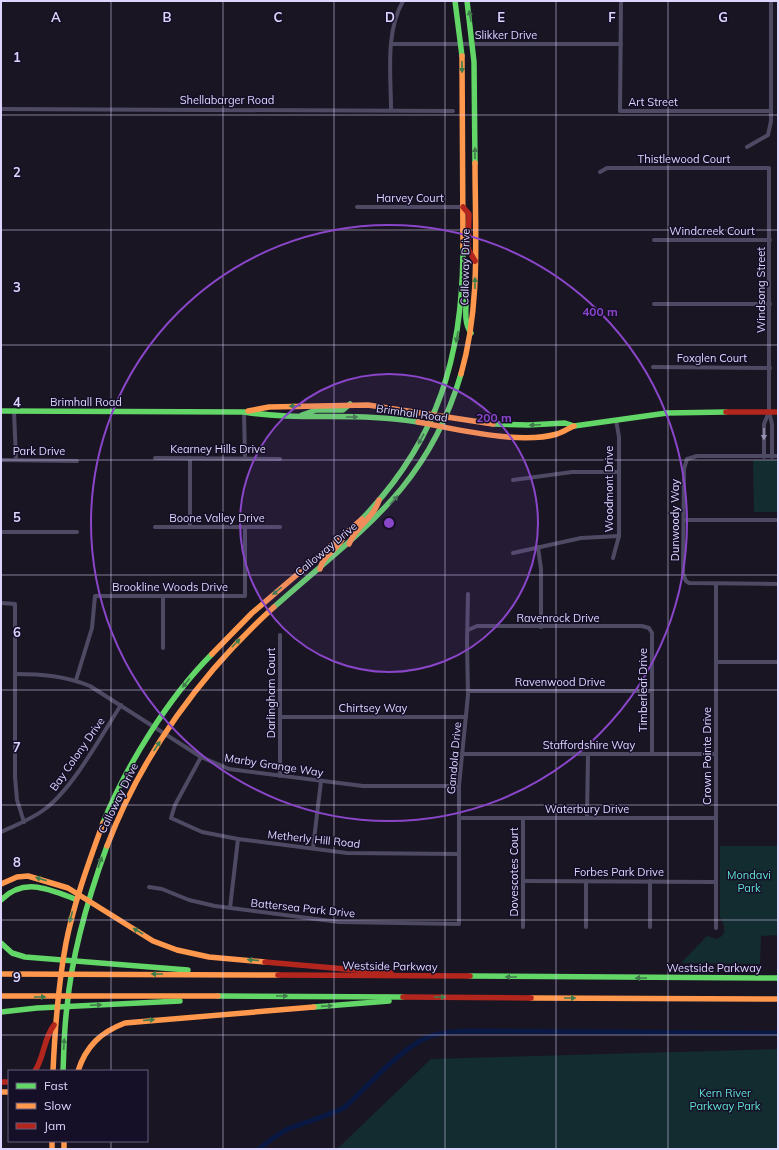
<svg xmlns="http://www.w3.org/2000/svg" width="779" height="1150" viewBox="0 0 779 1150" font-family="Mulish,sans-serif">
  <rect width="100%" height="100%" fill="#191522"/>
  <!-- green -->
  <g fill="#132c30">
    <polygon points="753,460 778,460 777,512 754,512"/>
    <path d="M 720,846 L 778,846 L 778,935 L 761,936 L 760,964 L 681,963 L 707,936 L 716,939 C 729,935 724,925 720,917 Z"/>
    <polygon points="778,1049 778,1149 337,1149 431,1059"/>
  </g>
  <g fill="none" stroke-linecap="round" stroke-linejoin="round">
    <!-- canal -->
    <path stroke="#0a1944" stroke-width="5" d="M 259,1149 C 269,1141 279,1133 290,1128 C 309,1121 328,1116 345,1107 C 369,1085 399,1050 428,1037 C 439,1032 452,1032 464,1031 L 778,1033"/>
    <!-- street -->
    <g stroke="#4e4a63" stroke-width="4">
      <polyline points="621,1 620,111 771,111"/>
      <polyline points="391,44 621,44"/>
      <polyline points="1,109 453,111"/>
      <path d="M 391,110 C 391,74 385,33 403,1"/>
      <polyline points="747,147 768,135 771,121 771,1"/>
      <polyline points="600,172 607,168 769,168 769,412 772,424 772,457"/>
      <polyline points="357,207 463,207"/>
      <polyline points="654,240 770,240"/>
      <polyline points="654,304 770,304"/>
      <polyline points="653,367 770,368"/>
      <polyline points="14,411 16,460"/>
      <polyline points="244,412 245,459"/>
      <polyline points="778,456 697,456 687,459 684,469 683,574 686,581 689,583 778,584"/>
      <polyline points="764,457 764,424 769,412"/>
      <polyline points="155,458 280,459"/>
      <polyline points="1,460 77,461"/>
      <polyline points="513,480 572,472 619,472"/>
      <polyline points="684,520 778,520"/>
      <polyline points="155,527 280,527"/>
      <polyline points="190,527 190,458"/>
      <polyline points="1,532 77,532"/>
      <polyline points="538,547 541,569 541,627"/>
      <polyline points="513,553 581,538 619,536"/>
      <polyline points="613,558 619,536 619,437 616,420"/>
      <polyline points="1,603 15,604 15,777 17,800 24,822"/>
      <polyline points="468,630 477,626 642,626 649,628 652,633 652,754"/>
      <polyline points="163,648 163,596"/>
      <polyline points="716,662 778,662"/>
      <path d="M 15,674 C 42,674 65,676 90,686 L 201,757 L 229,769 L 363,786 L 459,786"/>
      <polyline points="76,680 92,628 95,596 245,596 245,527"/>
      <polyline points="469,691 652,691"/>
      <polyline points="280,717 466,717"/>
      <polyline points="462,754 716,754"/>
      <polyline points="201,757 175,805 171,818 202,832 238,839 347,853 459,854"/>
      <polyline points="280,776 280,635"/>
      <polyline points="459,818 716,818"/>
      <polyline points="587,818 588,754"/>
      <path d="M 1,832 C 16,825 32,819 45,809 C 73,788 101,736 121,705"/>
      <polyline points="313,848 321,781"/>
      <polyline points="523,881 716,882"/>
      <polyline points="586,881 586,927"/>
      <polyline points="650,881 650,927"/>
      <polyline points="149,887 162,889 189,900 215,906 339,922 459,924 459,786 468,695 467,642 468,594"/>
      <polyline points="230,908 238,839"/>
      <polyline points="523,927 523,818"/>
      <polyline points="716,928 716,584"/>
    </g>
    <!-- fast -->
    <g stroke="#63d668" stroke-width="5.5">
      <polyline points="455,1 462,56"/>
      <polyline points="467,1 474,62 475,163"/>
      <path d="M 463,281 C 471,298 460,317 471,333"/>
      <path d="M 1,411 L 244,412 C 302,421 360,412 418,422"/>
      <polyline points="302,415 316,410 343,410 350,404"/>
      <polyline points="493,424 528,425 565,423 574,426 667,413 726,412"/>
      <path d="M 362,519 C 439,439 463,355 463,247"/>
      <path d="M 274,607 C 358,532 427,490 461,374"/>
      <path d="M 103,823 C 126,766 168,698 212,654"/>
      <path d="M 1,900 C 24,877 49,889 75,899"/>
      <polyline points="1,943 12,953 25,957 188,970"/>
      <polyline points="470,976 778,978"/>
      <polyline points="218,996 403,997"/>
      <polyline points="314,1007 389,1001"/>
      <polyline points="1,1012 37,1008 180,1001"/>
      <path d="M 63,1071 C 64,1050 64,1028 67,1007 C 72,952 88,898 107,846"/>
    </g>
    <!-- slow -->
    <g stroke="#ff974d" stroke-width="5.5">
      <polyline points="462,56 463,247"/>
      <path d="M 461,374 C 481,304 475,234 475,163"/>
      <polyline points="248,411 269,407 368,405 493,424"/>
      <path d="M 418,422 C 457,429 519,445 557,434 C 563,432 569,428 574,426"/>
      <path d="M 349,544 C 356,526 374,518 379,500"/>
      <path d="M 320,569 C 323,555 337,550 343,538"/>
      <polyline points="212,654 252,613 362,519"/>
      <path d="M 107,846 C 142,754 202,672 274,607"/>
      <polyline points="1,884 17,877 28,876 68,888 153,941 177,950 209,957 265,962"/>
      <polyline points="1,974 278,975"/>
      <polyline points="1,996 218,996"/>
      <polyline points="531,998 778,999"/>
      <path d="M 53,1071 C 55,1028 58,985 66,943 C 74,902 89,862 103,823"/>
      <path d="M 78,1071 C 86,1046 101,1032 125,1023 L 314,1007"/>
      <polyline points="1,1092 9,1092"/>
      <polyline points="52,1141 52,1149"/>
      <polyline points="64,1141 64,1149"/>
    </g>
    <!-- jam -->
    <g stroke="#b3261e" stroke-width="5.5">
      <polyline points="463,207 469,214 468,249 475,261"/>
      <polyline points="726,412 778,412"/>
      <polyline points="265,962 391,973"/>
      <polyline points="278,975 470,976"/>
      <polyline points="403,997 531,998"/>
      <path d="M 35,1071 C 45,1055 43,1040 54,1025"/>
      <polyline points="1,1082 9,1082"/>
    </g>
  </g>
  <!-- one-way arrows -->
  <defs><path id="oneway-solid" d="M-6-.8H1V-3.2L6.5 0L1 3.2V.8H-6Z"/></defs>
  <g fill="#407c4b">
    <use href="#oneway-solid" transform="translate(470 16) rotate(-100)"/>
    <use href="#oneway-solid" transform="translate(462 67) rotate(89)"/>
    <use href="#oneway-solid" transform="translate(475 153) rotate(-90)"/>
    <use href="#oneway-solid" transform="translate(475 283) rotate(-90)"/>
    <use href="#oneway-solid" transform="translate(457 337) rotate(101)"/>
    <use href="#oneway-solid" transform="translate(295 406) rotate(178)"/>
    <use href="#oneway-solid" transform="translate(352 417)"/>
    <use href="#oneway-solid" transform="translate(535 425) rotate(177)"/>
    <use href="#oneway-solid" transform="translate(421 439) rotate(119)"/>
    <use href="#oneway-solid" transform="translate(394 500) rotate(-49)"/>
    <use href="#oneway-solid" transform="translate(277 591) rotate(140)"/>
    <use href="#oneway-solid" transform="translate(236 643) rotate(-46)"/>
    <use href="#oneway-solid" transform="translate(186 683) rotate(129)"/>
    <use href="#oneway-solid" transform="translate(157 746) rotate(-57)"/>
    <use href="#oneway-solid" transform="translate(100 862) rotate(-70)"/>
    <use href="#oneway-solid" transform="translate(41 879) rotate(-162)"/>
    <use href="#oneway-solid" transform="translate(71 917) rotate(104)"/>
    <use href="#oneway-solid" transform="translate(138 931) rotate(-149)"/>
    <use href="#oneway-solid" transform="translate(253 960) rotate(-175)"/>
    <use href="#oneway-solid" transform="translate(157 974) rotate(-180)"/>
    <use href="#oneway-solid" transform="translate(511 977) rotate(-180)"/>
    <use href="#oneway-solid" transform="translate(641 978) rotate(-180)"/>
    <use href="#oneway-solid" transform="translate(282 996)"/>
    <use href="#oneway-solid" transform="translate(40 997)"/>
    <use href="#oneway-solid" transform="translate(440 997)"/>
    <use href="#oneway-solid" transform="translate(570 998)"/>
    <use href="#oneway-solid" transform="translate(96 1005) rotate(-3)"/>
    <use href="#oneway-solid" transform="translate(327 1006) rotate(-4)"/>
    <use href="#oneway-solid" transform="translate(149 1020) rotate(-5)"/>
    <use href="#oneway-solid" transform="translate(64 1044) rotate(-87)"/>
  </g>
  <use fill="#9690b1" href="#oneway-solid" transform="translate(764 434) rotate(91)"/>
  <!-- grid -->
  <path fill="none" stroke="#dfd6ff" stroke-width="1" stroke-opacity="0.55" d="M 111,1 L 111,1071M 223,1 L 223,1149M 334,1 L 334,1149M 445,1 L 445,1149M 556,1 L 556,1149M 668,1 L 668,1149M 1,115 L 778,115M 1,230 L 778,230M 1,345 L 778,345M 1,460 L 778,460M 1,575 L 778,575M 1,690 L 778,690M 1,805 L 778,805M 1,920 L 778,920M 1,1035 L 778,1035M 111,1141 L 111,1149"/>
  <!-- distance rings -->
  <circle cx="389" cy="523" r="149" fill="#8a46c9" fill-opacity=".12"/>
  <g fill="none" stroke="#8a46c9" stroke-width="2">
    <circle cx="389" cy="523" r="149"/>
    <circle cx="389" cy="523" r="298"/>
  </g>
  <g text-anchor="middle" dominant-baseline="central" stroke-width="3" stroke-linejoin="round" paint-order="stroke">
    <!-- street labels -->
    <g font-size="11" fill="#dfd6ff" stroke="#160f28">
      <text x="506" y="35">Slikker Drive</text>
      <text x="227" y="100">Shellabarger Road</text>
      <text x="653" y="102">Art Street</text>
      <text x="684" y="159">Thistlewood Court</text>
      <text x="410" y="198">Harvey Court</text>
      <text x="712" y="231">Windcreek Court</text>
      <text transform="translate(465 267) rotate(-89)">Calloway Drive</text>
      <text transform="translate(761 290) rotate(-90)">Windsong Street</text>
      <text x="712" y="358">Foxglen Court</text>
      <text x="86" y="402">Brimhall Road</text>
      <text transform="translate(412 413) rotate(8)">Brimhall Road</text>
      <text x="218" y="449">Kearney Hills Drive</text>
      <text x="39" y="451">Park Drive</text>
      <text transform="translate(609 489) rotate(-90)">Woodmont Drive</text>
      <text x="217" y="518">Boone Valley Drive</text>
      <text transform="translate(675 520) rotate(-90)">Dunwoody Way</text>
      <text transform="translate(326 549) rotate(-40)">Calloway Drive</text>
      <text x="170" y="587">Brookline Woods Drive</text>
      <text x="558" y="618">Ravenrock Drive</text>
      <text x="560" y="682">Ravenwood Drive</text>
      <text transform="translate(643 690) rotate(-90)">Timberleaf Drive</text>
      <text transform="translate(271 693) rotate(-90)">Darlingham Court</text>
      <text x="373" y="708">Chirtsey Way</text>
      <text x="589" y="745">Staffordshire Way</text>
      <text transform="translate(77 754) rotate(-55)">Bay Colony Drive</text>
      <text transform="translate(707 756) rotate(-90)">Crown Pointe Drive</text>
      <text transform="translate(454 758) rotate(-85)">Gandola Drive</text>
      <text transform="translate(274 765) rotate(9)">Marby Grange Way</text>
      <text transform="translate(118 798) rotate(-64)">Calloway Drive</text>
      <text x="587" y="809">Waterbury Drive</text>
      <text transform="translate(314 839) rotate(6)">Metherly Hill Road</text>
      <text transform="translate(514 872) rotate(-90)">Dovescotes Court</text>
      <text x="619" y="872">Forbes Park Drive</text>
      <text transform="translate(303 908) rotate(6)">Battersea Park Drive</text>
      <text transform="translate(390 966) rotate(1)">Westside Parkway</text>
      <text x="714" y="968">Westside Parkway</text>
    </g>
    <!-- park labels -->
    <g font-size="11" fill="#5ee3d1" stroke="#160f28">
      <text x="749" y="875">Mondavi<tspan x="749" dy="13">Park</tspan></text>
      <text x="725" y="1093">Kern River<tspan x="725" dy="13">Parkway Park</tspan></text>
    </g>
  </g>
  <g font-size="13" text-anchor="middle" font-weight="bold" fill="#dfd6ff" stroke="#160f28" stroke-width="3" stroke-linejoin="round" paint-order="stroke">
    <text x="56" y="22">A</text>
    <text x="167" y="22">B</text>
    <text x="278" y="22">C</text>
    <text x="390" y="22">D</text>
    <text x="501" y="22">E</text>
    <text x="612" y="22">F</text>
    <text x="723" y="22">G</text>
    <text x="17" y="62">1</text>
    <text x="17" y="177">2</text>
    <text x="17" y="292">3</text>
    <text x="17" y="407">4</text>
    <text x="17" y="522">5</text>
    <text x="17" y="637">6</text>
    <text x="17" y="752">7</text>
    <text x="17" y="867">8</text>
    <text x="17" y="982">9</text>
  </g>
  <circle cx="389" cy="523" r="6" fill="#8a46c9" stroke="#160f28" stroke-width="2"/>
  <g font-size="12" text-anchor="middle" font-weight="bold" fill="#8a46c9" stroke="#160f28" stroke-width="3" stroke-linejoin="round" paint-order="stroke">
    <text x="600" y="316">400 m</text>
    <text x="494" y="422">200 m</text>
  </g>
  <!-- border -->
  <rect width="779" height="1150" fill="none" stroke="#dfd6ff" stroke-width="4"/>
  <!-- legend -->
  <rect x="8" y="1070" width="140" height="72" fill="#160f28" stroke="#665f7e"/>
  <rect x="16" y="1083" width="20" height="6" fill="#63d668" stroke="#665f7e"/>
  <text x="44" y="1090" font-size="12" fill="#dfd6ff">Fast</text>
  <rect x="16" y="1103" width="20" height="6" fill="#ff974d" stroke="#665f7e"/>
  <text x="44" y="1110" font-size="12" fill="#dfd6ff">Slow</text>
  <rect x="16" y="1123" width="20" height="6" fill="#b3261e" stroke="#665f7e"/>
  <text x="44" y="1130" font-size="12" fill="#dfd6ff">Jam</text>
</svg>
